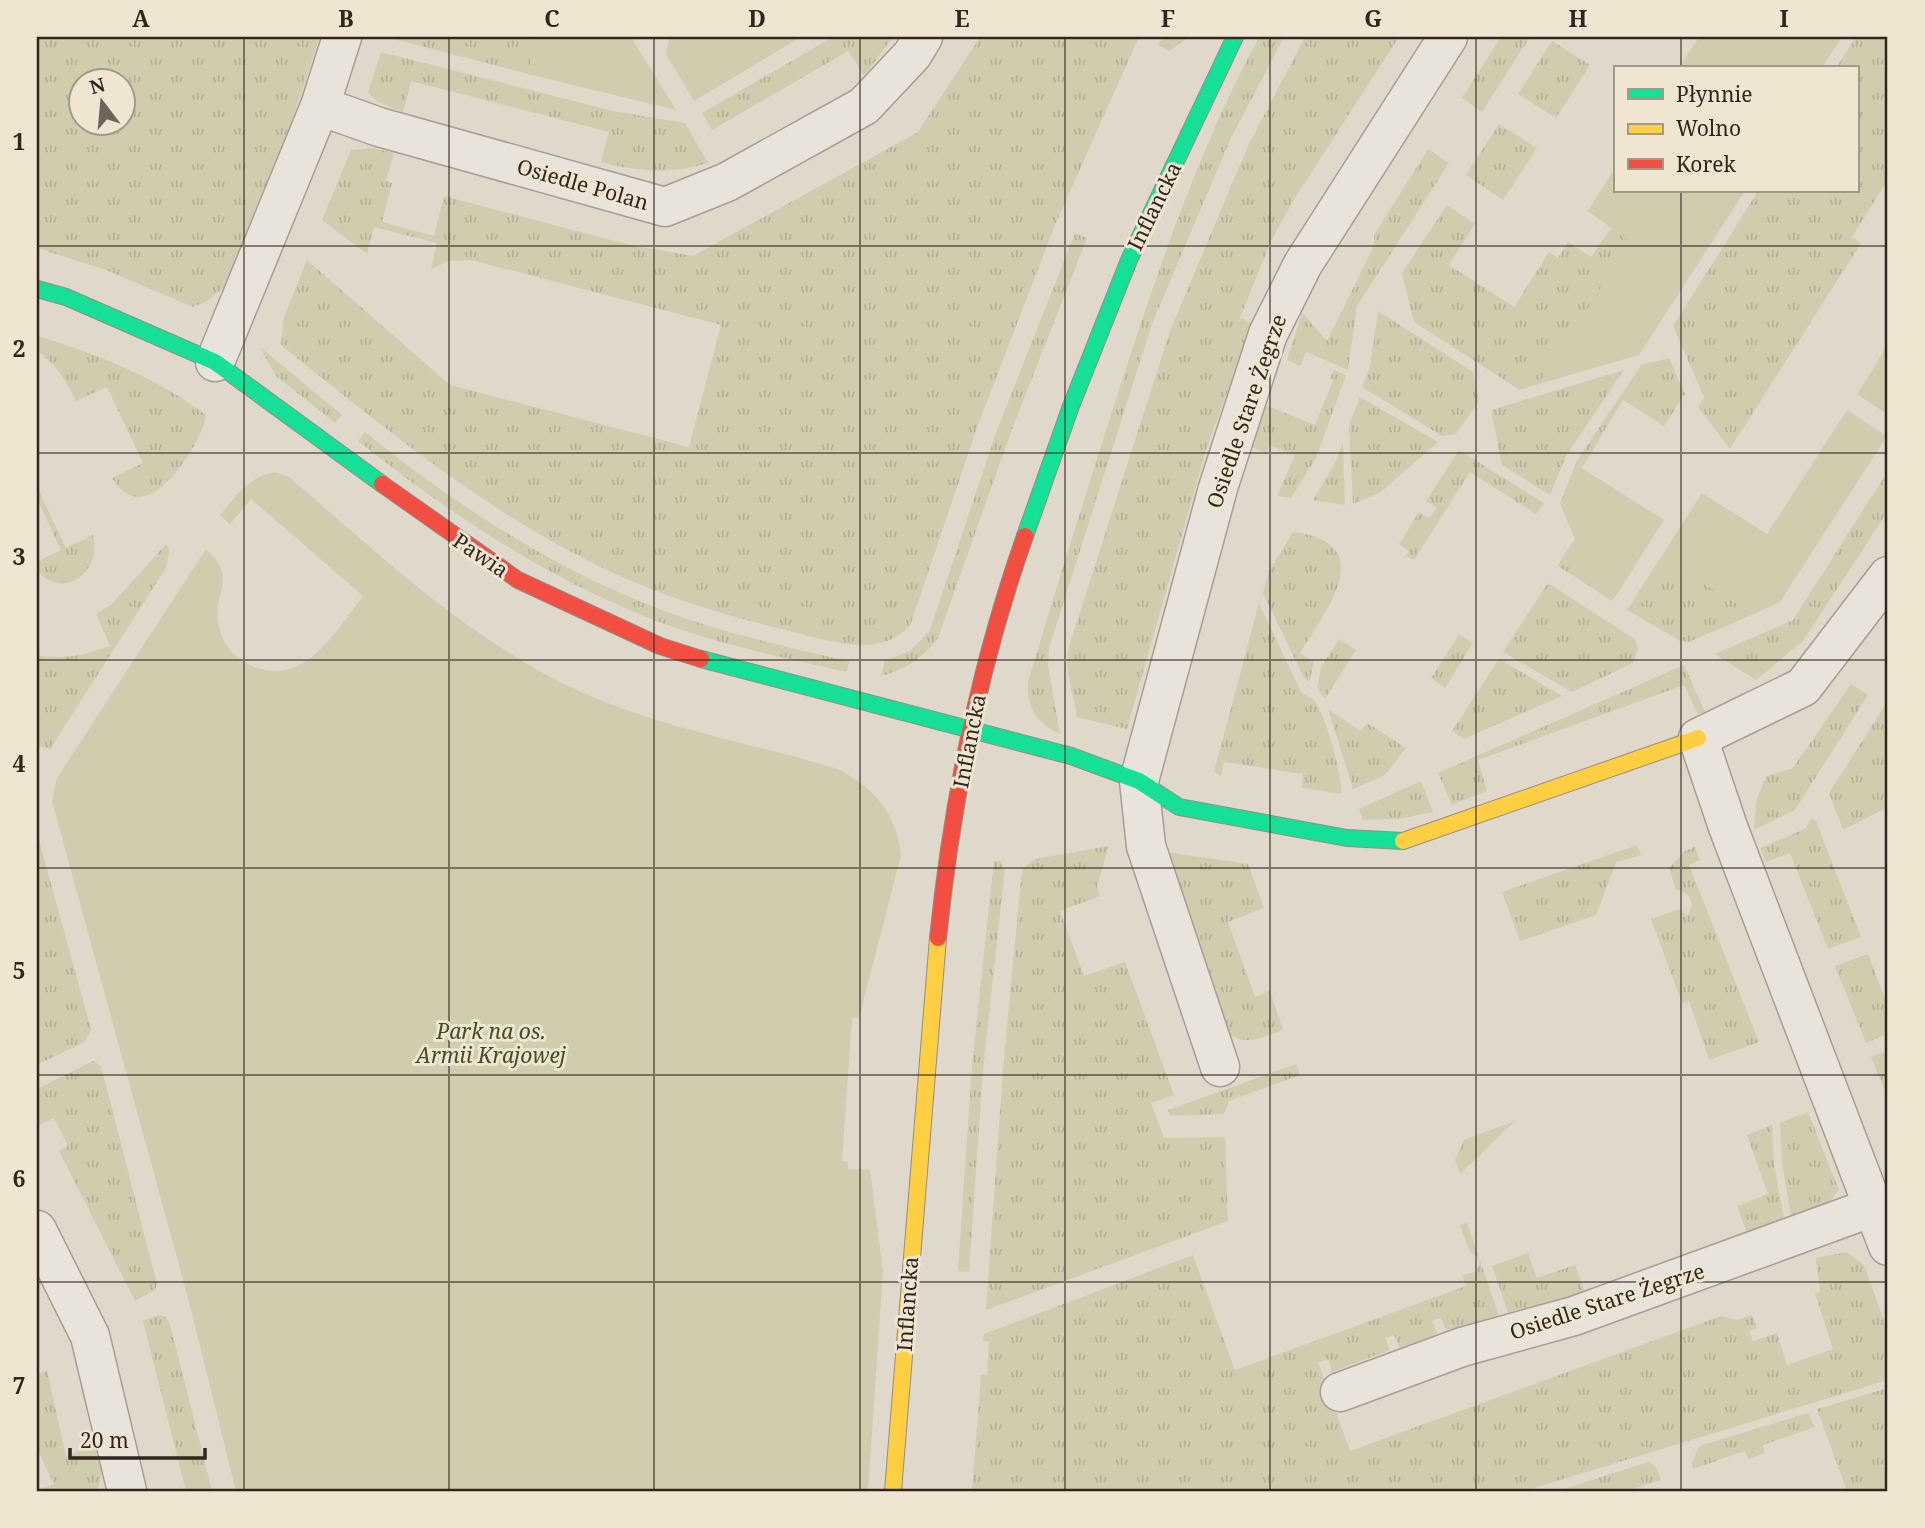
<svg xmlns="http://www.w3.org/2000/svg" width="1925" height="1528" viewBox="0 0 1925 1528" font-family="'Noto Serif',serif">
  <defs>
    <pattern id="grass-tufts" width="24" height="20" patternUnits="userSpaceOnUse" patternTransform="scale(1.75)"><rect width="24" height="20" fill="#d0cdaf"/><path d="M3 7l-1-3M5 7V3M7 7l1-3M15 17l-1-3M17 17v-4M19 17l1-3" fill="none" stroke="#b3b096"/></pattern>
  </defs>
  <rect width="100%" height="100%" fill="#e0d8cb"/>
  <!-- grass -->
  <g fill="url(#grass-tufts)" fill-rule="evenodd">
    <path d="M 37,37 L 320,37 L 267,194 L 232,280 L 208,301 L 193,307 L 106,270 L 37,248 ZM 80,80 L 122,80 L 122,122 L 80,122 Z"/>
    <polygon points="386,37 536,37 528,74"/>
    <polygon points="833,37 893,37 864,76 848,51 712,130 702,113"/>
    <path d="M 980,37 L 1139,37 L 1055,225 L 979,422 L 910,626 C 878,660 828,640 789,631 C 729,616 669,599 613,573 C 491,516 385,429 281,345 L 284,317 L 307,260 L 450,385 L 689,447 L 721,325 L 471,260 L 449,261 L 431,269 L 437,243 L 374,227 L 367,254 L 322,220 L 351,150 L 373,148 L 394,153 L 386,181 L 392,183 L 382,222 L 434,236 L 444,196 L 630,245 L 693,256 L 918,132 Z"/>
    <polygon points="1163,37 1189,37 1169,51 1158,45"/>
    <path d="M 1259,37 L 1284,37 L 1230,140 L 1152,324 L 1049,648 L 1048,665 L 1060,734 C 1036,723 1027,708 1028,682 C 1060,575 1094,468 1128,362 C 1165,250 1203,141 1259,37 Z"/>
    <polygon points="1305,37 1399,37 1293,201 1271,241 1240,318 1253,323 1206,450 1127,729 1077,717 1067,667 1068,650 1170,331 1248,146"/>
    <polygon points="1501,37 1530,37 1482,112 1462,98"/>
    <polygon points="1856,37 1888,37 1888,180 1852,237 1861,243 1730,449 1698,407 1704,397 1673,326 1758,191 1857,191 1857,68 1836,68"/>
    <polygon points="1552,41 1590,65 1556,118 1518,94"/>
    <path d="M 381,52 L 613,111 L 685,123 L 708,163 C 670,174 639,172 601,162 L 609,132 L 411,81 L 403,112 L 378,102 L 368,92 Z"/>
    <polygon points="1499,124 1537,148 1503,200 1466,175"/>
    <polygon points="1428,149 1449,163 1357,306 1348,370 1306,352 1300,366 1287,360 1302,313 1327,341 1374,246 1374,235"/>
    <polygon points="1447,205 1475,224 1449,265 1514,307 1549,252 1558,258 1568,242 1591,257 1611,228 1631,242 1539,384 1520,390 1414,322 1402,273"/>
    <path d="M 1075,233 L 1087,238 L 1011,432 L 938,638 C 923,658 905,670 881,676 L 885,661 L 911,650 L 930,630 L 997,430 Z"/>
    <polygon points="1378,311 1473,372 1479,401 1456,434 1442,436 1362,387 1370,366"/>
    <path d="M 37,336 C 95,353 158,378 206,415 C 204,438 165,499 138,497 C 127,497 118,487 112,478 L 143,463 L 107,387 L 76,401 C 66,380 56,364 37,351 Z"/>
    <polygon points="260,347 342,415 335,423 275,375"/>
    <polygon points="1669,358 1685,394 1664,426 1623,400 1560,504 1576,462 1641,365"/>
    <polygon points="1334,370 1346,375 1316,458 1291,498 1277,496 1295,455 1269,445 1266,453 1251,447 1266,405 1315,425 1333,380 1330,378"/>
    <polygon points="1624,370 1566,456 1550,495 1502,465 1491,410"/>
    <polygon points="1360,397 1438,442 1381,492 1353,504 1349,425"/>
    <path d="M 365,432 C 461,510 572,581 690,620 C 742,637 795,649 849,661 L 847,672 C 794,660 740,649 688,632 C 568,593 456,519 358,441 Z"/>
    <polygon points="1343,442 1345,505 1313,500 1335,463"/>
    <polygon points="1459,450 1544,503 1536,514 1470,472 1414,560 1406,556 1409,551 1399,544 1419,512 1429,518 1437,508 1426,501"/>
    <polygon points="1888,471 1888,511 1803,641 1756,680 1715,654 1793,620"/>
    <path d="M 37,487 L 66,548 L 93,535 C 103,572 63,602 37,570 L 37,562 L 61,550 L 37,499 Z"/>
    <path d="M 1293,532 C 1381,543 1326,610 1300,653 L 1314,663 L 1309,682 L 1304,678 L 1263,593 L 1269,571 Z"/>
    <path d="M 167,543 L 169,551 L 166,568 L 50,749 L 37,746 L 37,655 C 64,660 85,655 110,646 L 96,614 L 112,604 Z"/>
    <polygon points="1661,557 1754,614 1689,642 1680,641 1627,610"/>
    <polygon points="1562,558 1617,594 1612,601 1558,566"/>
    <polygon points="1548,583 1636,640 1638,649 1633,663 1572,692 1503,652"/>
    <path d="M 1259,603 L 1301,692 C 1306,695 1312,698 1315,702 C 1327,719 1342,774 1341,794 L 1302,788 L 1303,774 L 1224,762 L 1221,776 L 1214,772 Z"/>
    <polygon points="1459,634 1473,643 1445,688 1431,678"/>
    <polygon points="1339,639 1356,650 1325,699 1317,688 1321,667"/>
    <polygon points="1499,659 1562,696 1464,739 1452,731"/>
    <polygon points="1684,665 1705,712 1698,714 1684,685 1478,760 1487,791 1452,805 1438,773"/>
    <polygon points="1851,684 1868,695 1795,810 1754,830 1756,802 1766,776 1793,768"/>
    <polygon points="1885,705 1888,707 1888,743 1885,748 1888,750 1888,807 1843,830 1829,793"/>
    <polygon points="1328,709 1361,731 1367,723 1406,748 1385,775 1353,789"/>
    <polygon points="1421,781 1433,812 1398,819 1363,820 1359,809"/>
    <polygon points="1812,818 1816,821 1861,937 1828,949 1790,853 1766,862 1760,848 1805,829"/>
    <polygon points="37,833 91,1029 85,1042 37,1065"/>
    <polygon points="1637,845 1641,855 1616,862 1596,915 1520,941 1502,892"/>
    <polygon points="1109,846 1097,886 1100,896 1060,911 1084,976 1125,962 1174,1095 1151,1103 1164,1138 1225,1137 1228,1221 986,1310 1003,1069 1022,869 1035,859"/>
    <path d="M 1695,847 L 1700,860 L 1689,865 L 1759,1042 L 1709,1060 L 1689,1001 L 1682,1003 L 1651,919 L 1679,909 L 1687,916 C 1696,904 1691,892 1676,890 L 1669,868 L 1685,851 Z"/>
    <path d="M 1160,851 L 1248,864 L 1264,908 L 1228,922 L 1255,997 L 1270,991 L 1283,1030 C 1260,1038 1244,1048 1223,1030 Z"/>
    <polygon points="994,861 1000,861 1005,869 983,1070 969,1272 958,1271 972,1065"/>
    <polygon points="1868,954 1888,1007 1888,1034 1866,1043 1835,966"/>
    <polygon points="1888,1050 1888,1098 1871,1057"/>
    <polygon points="93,1061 101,1066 157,1284 155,1290 135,1301 59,1151 68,1146 54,1118 37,1126 37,1089"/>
    <polygon points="1296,1064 1300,1075 1229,1101 1224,1114 1170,1116 1168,1110"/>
    <polygon points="1808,1112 1839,1190 1823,1209 1792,1222 1782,1163 1780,1123"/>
    <polygon points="1515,1121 1460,1174 1455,1160 1464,1140"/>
    <polygon points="1772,1125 1774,1164 1785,1225 1749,1238 1737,1206 1768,1194 1747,1135"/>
    <polygon points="1467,1223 1500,1319 1446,1330 1441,1318 1432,1321 1437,1334 1400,1348 1394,1335 1385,1338 1390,1350 1332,1372 1328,1359 1318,1362 1350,1451 1721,1316 1737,1320 1752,1315 1757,1328 1749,1331 1753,1341 1777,1333 1787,1365 1833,1349 1815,1293 1820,1292 1816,1258 1847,1252 1864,1265 1888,1332 1888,1380 1534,1488 1532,1491 972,1491 981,1375 987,1375 989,1342 983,1341 984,1334 1193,1255 1235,1370 1466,1286 1462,1275 1475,1272 1480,1264 1477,1256 1470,1252 1460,1225"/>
    <polygon points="1528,1253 1537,1278 1575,1265 1586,1297 1510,1318 1492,1266"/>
    <polygon points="158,1315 166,1317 170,1324 212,1491 186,1491 143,1321"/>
    <polygon points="47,1370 66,1457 96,1443 102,1475 97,1491 37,1491 54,1484 37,1449 37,1375"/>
    <polygon points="1888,1388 1888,1491 1847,1491 1817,1409"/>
    <polygon points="1808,1413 1815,1427 1763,1445 1765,1453 1748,1459 1745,1451 1693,1469 1692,1463 1699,1446"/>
    <polygon points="1649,1462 1656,1467 1661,1480 1627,1491 1557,1491"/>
  </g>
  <!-- green -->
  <g fill="#d0cdaf">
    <polygon points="536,37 631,37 676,110 528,74"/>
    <polygon points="669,37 801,37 694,101 666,54"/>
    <polygon points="1699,37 1842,37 1822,68 1679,68"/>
    <polygon points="1615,168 1615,191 1745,191 1639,355 1539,384 1630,242 1588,211"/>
    <polygon points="1888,345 1888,415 1857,394"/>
    <polygon points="1847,410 1887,436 1780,602 1754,614 1661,557 1702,493 1767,534"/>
    <polygon points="1580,467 1664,520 1617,594 1562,558 1575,539 1560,504"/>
    <path d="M 276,472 L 289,477 C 384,558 477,648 593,697 C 673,731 756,744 838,769 C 875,789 896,813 901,855 L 859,1018 L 852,1018 L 842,1161 L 848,1162 L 848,1169 L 870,1170 L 883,1271 L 868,1491 L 236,1491 L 188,1298 L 52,801 L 57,778 L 206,549 C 240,580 211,591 219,627 C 223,645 235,659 252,666 C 305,688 335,632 363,596 L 251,499 L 230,524 L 220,515 C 237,495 249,476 276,472 Z"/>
  </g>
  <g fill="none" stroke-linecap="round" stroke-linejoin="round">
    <!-- street casing -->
    <g stroke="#a59e95" stroke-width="41">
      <g id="street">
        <polyline points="320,106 379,127 665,207 727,182 864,106 912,55 923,37"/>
        <polyline points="215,362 320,106 342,37"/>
        <polyline points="1888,576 1803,687 1698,738 1728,827 1888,1246"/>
        <polyline points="1220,1067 1146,846 1139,781 1218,488 1268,334 1303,264 1448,37"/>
        <polyline points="37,1230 90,1336 127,1491"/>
        <polyline points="1340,1392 1462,1347 1574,1316 1873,1207"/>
      </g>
    </g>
    <!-- fast casing -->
    <g stroke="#948d84" stroke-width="18">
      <g id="fast">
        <polyline points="37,289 66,297 215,362 382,484"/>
        <polyline points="1025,536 1071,406 1129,260 1235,37"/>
        <polyline points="701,659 1071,756 1139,781 1179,807 1347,838 1403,841"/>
      </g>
    </g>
    <!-- slow casing -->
    <g stroke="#948d84" stroke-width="18">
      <g id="slow">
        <polyline points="1403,841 1698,738"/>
        <polyline points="893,1491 938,938"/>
      </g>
    </g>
    <!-- jam casing -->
    <g stroke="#948d84" stroke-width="18">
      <g id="jam">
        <polyline points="382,484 518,580 660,646 701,659"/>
        <path d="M 938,938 C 952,801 979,666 1025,536"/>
      </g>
    </g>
    <!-- street -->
    <use href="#street" stroke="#e8e4dc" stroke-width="38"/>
    <!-- fast -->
    <use href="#fast" stroke="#16e098" stroke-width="16"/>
    <!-- slow -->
    <use href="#slow" stroke="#ffcf43" stroke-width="16"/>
    <!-- jam -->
    <use href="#jam" stroke="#f24e42" stroke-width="16"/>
  </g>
  <!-- grid -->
  <path fill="none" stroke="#31261e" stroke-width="2" stroke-opacity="0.55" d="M 244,37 L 244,1491M 449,37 L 449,1491M 654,37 L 654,1491M 860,37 L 860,1491M 1065,37 L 1065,1491M 1270,37 L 1270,1491M 1476,37 L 1476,1491M 1681,37 L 1681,68M 1681,191 L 1681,1491M 37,246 L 1888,246M 37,453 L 1888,453M 37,660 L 1888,660M 37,868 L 1888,868M 37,1075 L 1888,1075M 37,1282 L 1888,1282"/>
  <g text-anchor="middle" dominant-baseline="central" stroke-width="6" stroke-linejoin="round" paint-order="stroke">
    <!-- street labels -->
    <g font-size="21" fill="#31261e" stroke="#f0e5d1">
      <text transform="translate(583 184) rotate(16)">Osiedle Polan</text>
      <text transform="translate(1154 206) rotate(-64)">Inflancka</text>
      <text transform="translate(1246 411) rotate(-71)">Osiedle Stare Żegrze</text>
      <text transform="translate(481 555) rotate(34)">Pawia</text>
      <text transform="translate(969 741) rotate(-79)">Inflancka</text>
      <text transform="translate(1607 1301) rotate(-18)">Osiedle Stare Żegrze</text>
      <text transform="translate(907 1304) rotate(-86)">Inflancka</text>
    </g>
    <!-- park labels -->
    <g font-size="21" font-style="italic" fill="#444b27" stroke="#f0e5d1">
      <text x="491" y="1031">Park na os.<tspan x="491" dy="24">Armii Krajowej</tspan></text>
    </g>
  </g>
  <!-- border -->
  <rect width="1925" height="1528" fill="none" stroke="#f0e5d1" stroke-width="77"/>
  <!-- legend -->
  <rect x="1614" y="66" width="245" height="126" fill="#f0e5d1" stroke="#a49989" stroke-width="2"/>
  <rect x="1628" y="89" width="35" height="10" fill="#16e098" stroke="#a49989" stroke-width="2"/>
  <text x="1676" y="102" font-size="21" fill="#31261e">Płynnie</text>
  <rect x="1628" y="124" width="35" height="10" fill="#ffcf43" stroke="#a49989" stroke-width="2"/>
  <text x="1676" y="136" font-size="21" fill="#31261e">Wolno</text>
  <rect x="1628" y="159" width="35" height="10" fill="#f24e42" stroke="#a49989" stroke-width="2"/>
  <text x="1676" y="172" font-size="21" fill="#31261e">Korek</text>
  <!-- north arrow -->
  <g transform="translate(102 102) rotate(344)"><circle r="33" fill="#f0e5d1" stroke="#a49989" stroke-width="2"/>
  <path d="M0-5L12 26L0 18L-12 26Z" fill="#6e645b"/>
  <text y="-10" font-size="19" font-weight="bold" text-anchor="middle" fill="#31261e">N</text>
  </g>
  <!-- scale -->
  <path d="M70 1448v10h135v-10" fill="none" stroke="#31261e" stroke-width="3.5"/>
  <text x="80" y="1448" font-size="21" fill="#31261e" stroke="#f0e5d1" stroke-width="5" paint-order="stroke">20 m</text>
  <rect x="38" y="38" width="1848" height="1452" fill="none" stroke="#31261e" stroke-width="2.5"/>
  <g font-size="23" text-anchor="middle" font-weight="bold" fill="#31261e">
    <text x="141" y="27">A</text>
    <text x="346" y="27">B</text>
    <text x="552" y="27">C</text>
    <text x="757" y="27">D</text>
    <text x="962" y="27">E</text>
    <text x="1168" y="27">F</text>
    <text x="1373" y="27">G</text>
    <text x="1578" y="27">H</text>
    <text x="1784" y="27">I</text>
    <text x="19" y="150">1</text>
    <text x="19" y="357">2</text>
    <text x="19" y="565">3</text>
    <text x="19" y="772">4</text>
    <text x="19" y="979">5</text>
    <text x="19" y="1187">6</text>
    <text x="19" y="1394">7</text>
  </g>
</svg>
